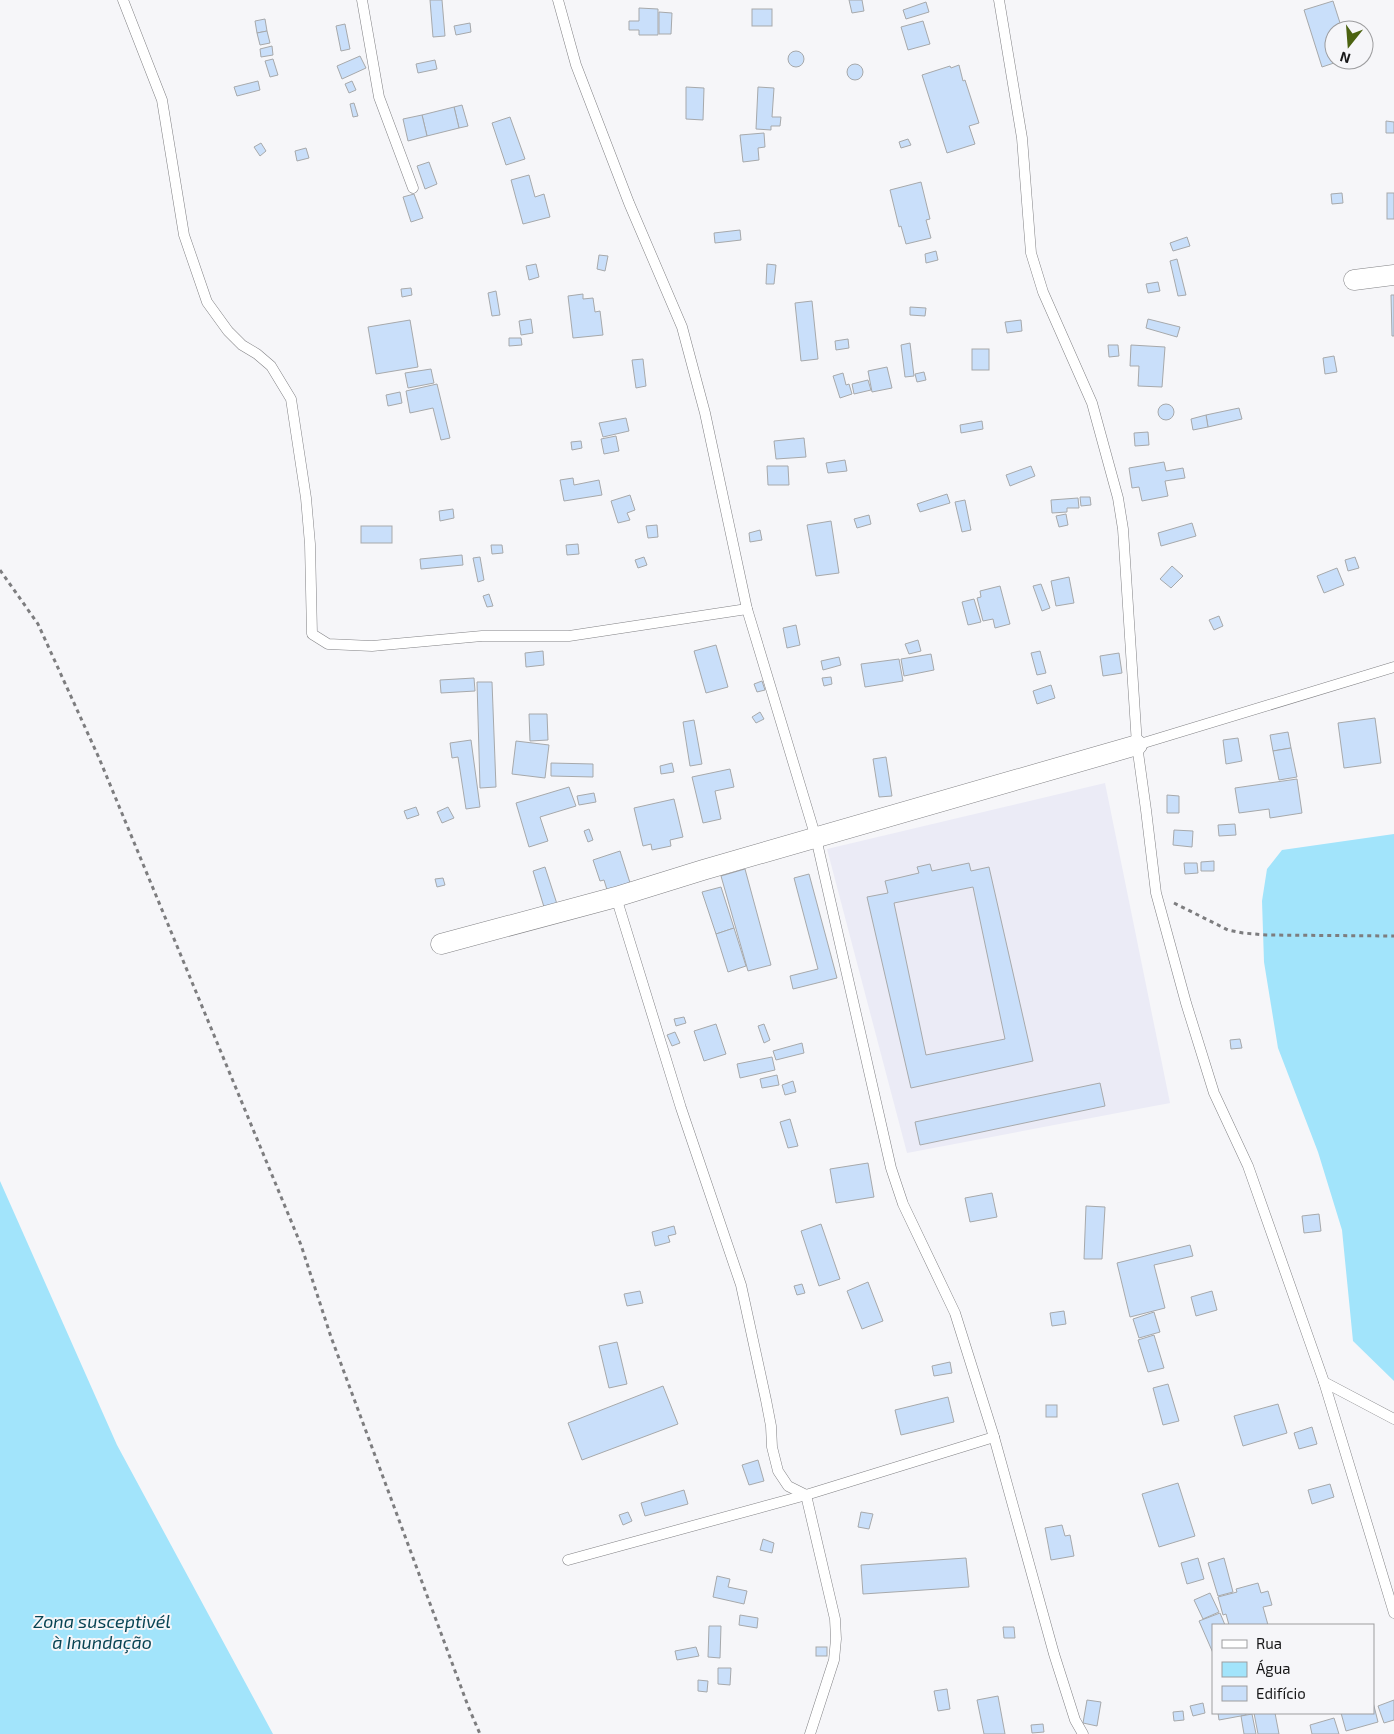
<svg xmlns="http://www.w3.org/2000/svg" width="1394" height="1734" viewBox="0 0 1394 1734" font-family="'Exo 2',sans-serif">
  <rect width="100%" height="100%" fill="#f6f6f9"/>
  <!-- built -->
  <polygon fill="#ebebf6" points="1105,783 1170,1103 907,1153 827,849"/>
  <!-- water -->
  <g fill="#a2e4fb">
    <polygon points="1394,834 1394,1381 1353,1341 1342,1230 1318,1152 1278,1048 1264,962 1262,901 1267,869 1282,850"/>
    <polygon points="0,1181 117,1445 273,1734 0,1734"/>
  </g>
  <!-- building -->
  <g fill="#c9dffa" stroke="#a7a9ab" fill-rule="evenodd">
    <polygon points="430,0 442,0 445,36 433,37"/>
    <polygon points="849,0 862,0 864,11 852,13"/>
    <polygon points="1333,1 1341,26 1333,28 1334,60 1343,60 1322,67 1304,10"/>
    <polygon points="926,2 929,12 906,19 903,10"/>
    <polygon points="639,8 658,9 658,35 639,35 639,30 629,30 629,21 639,21"/>
    <rect x="752" y="9" width="20" height="17"/>
    <polygon points="659,12 672,13 671,34 659,34"/>
    <polygon points="265,19 267,31 257,33 255,21"/>
    <polygon points="923,21 930,44 908,50 901,27"/>
    <polygon points="470,23 471,32 456,35 454,26"/>
    <polygon points="345,24 350,49 341,51 336,26"/>
    <polygon points="267,31 270,43 260,45 257,33"/>
    <polygon points="272,46 273,55 261,57 260,49"/>
    <circle cx="796" cy="59" r="8"/>
    <polygon points="360,56 366,68 342,79 337,66"/>
    <polygon points="273,59 278,75 270,77 265,61"/>
    <polygon points="435,60 437,69 418,73 416,64"/>
    <circle cx="855" cy="72" r="8"/>
    <polygon points="959,65 963,81 965,80 979,123 969,126 975,144 947,153 922,75 950,66 951,68"/>
    <polygon points="258,81 260,90 237,96 234,87"/>
    <polygon points="352,81 356,90 349,93 345,84"/>
    <polygon points="686,87 704,88 703,120 686,119"/>
    <polygon points="758,87 774,88 772,117 781,117 780,126 771,126 771,130 756,129"/>
    <polygon points="354,103 358,116 353,117 350,104"/>
    <polygon points="462,105 468,126 459,128 454,107"/>
    <polygon points="454,107 459,128 427,136 422,115"/>
    <polygon points="422,115 427,136 408,141 403,119"/>
    <polygon points="510,117 525,159 506,165 492,123"/>
    <polygon points="1386,121 1394,122 1394,133 1386,133"/>
    <polygon points="764,133 765,147 758,148 759,160 743,162 740,135"/>
    <polygon points="908,139 911,145 901,148 899,142"/>
    <polygon points="261,143 266,151 260,156 254,147"/>
    <polygon points="306,148 309,158 297,161 295,151"/>
    <polygon points="429,162 437,184 425,189 417,166"/>
    <polygon points="529,175 535,197 544,194 550,217 523,224 511,180"/>
    <polygon points="921,182 930,219 926,220 931,238 906,244 901,226 899,227 890,190"/>
    <polygon points="1342,193 1343,203 1332,204 1331,194"/>
    <rect x="1387" y="193" width="7" height="26"/>
    <polygon points="414,194 423,218 411,222 403,197"/>
    <polygon points="740,230 741,240 715,243 714,233"/>
    <polygon points="1187,237 1190,246 1173,251 1170,243"/>
    <polygon points="936,251 938,260 926,263 925,254"/>
    <polygon points="599,255 608,256 605,271 597,269"/>
    <polygon points="1177,259 1186,295 1178,296 1170,261"/>
    <polygon points="536,264 539,277 529,280 526,266"/>
    <polygon points="767,264 776,265 774,284 766,284"/>
    <polygon points="1158,282 1160,291 1148,293 1146,284"/>
    <polygon points="411,288 412,295 402,297 401,289"/>
    <polygon points="496,291 500,315 492,316 488,293"/>
    <polygon points="583,294 583,299 593,298 595,312 600,311 603,335 573,338 568,296"/>
    <polygon points="1391,295 1394,295 1394,336 1392,336"/>
    <polygon points="812,301 818,359 801,361 795,303"/>
    <polygon points="910,307 926,308 925,316 910,315"/>
    <polygon points="531,319 533,333 521,335 519,321"/>
    <polygon points="1148,319 1180,327 1177,337 1146,328"/>
    <polygon points="410,320 418,367 376,374 368,327"/>
    <polygon points="1021,320 1022,331 1007,333 1005,322"/>
    <polygon points="509,338 521,338 522,345 509,346"/>
    <polygon points="848,339 849,348 836,350 835,341"/>
    <polygon points="910,343 914,376 905,377 901,345"/>
    <polygon points="1108,345 1118,345 1119,356 1109,357"/>
    <polygon points="1131,345 1165,347 1162,387 1138,386 1139,366 1130,366"/>
    <rect x="972" y="349" width="17" height="21"/>
    <polygon points="1334,356 1337,372 1325,374 1323,358"/>
    <polygon points="643,359 646,386 636,388 632,360"/>
    <polygon points="887,367 892,388 872,392 868,371"/>
    <polygon points="431,369 434,383 408,388 405,373"/>
    <polygon points="924,372 926,380 917,382 915,374"/>
    <polygon points="843,373 846,385 849,384 852,394 840,398 833,376"/>
    <polygon points="868,380 871,390 854,394 852,384"/>
    <polygon points="437,384 450,438 441,440 433,408 410,413 406,391"/>
    <polygon points="400,392 402,403 388,406 386,395"/>
    <circle cx="1166" cy="412" r="8"/>
    <polygon points="1239,408 1242,419 1208,427 1206,415"/>
    <polygon points="1206,415 1208,427 1193,430 1191,419"/>
    <polygon points="626,418 629,431 603,437 599,423"/>
    <polygon points="982,421 983,429 961,433 960,425"/>
    <polygon points="1148,432 1149,445 1135,446 1134,433"/>
    <polygon points="616,436 619,451 604,454 601,439"/>
    <polygon points="804,438 806,457 776,459 774,441"/>
    <polygon points="581,441 582,448 572,450 571,442"/>
    <polygon points="845,460 847,471 828,473 826,463"/>
    <polygon points="1164,462 1166,471 1183,468 1185,478 1165,481 1168,496 1142,501 1139,487 1132,488 1129,468"/>
    <polygon points="767,466 788,466 789,485 768,485"/>
    <polygon points="1031,466 1035,476 1010,486 1006,475"/>
    <polygon points="573,478 574,485 599,480 602,495 564,501 560,480"/>
    <polygon points="947,494 950,503 920,512 917,504"/>
    <polygon points="630,495 635,510 627,513 630,520 618,523 611,501"/>
    <polygon points="1080,497 1090,497 1091,505 1081,506"/>
    <polygon points="1078,498 1079,508 1067,508 1067,512 1052,513 1051,500"/>
    <polygon points="965,500 971,530 962,532 955,502"/>
    <polygon points="453,509 454,518 440,521 439,511"/>
    <polygon points="1066,514 1068,525 1059,527 1056,516"/>
    <polygon points="869,515 871,524 857,528 854,519"/>
    <polygon points="831,521 839,573 816,576 807,525"/>
    <polygon points="1192,523 1196,536 1161,546 1158,533"/>
    <polygon points="657,525 658,537 648,538 646,526"/>
    <rect x="361" y="526" width="31" height="17"/>
    <polygon points="760,530 762,540 750,542 749,533"/>
    <polygon points="578,544 579,554 567,555 566,545"/>
    <polygon points="491,545 502,545 503,553 492,554"/>
    <polygon points="462,555 463,565 421,569 420,559"/>
    <polygon points="480,557 484,580 478,582 473,558"/>
    <polygon points="644,557 647,565 638,568 635,560"/>
    <polygon points="1355,557 1359,568 1348,571 1345,560"/>
    <polygon points="1172,566 1183,576 1171,588 1160,579"/>
    <polygon points="1337,568 1344,585 1324,593 1317,576"/>
    <polygon points="1069,577 1074,603 1056,606 1051,581"/>
    <polygon points="1041,584 1050,608 1042,611 1033,586"/>
    <polygon points="1000,586 1010,624 995,628 993,619 983,621 977,598 981,597 980,591"/>
    <polygon points="489,594 493,606 487,607 483,596"/>
    <polygon points="974,599 981,622 968,625 962,602"/>
    <polygon points="1219,616 1223,626 1214,630 1209,620"/>
    <polygon points="796,625 800,645 787,648 783,628"/>
    <polygon points="918,640 921,651 909,654 905,644"/>
    <polygon points="716,645 728,687 706,693 694,651"/>
    <polygon points="543,651 544,665 526,667 525,653"/>
    <polygon points="1040,651 1046,673 1037,675 1031,653"/>
    <polygon points="1119,653 1122,673 1103,676 1100,656"/>
    <polygon points="931,654 934,670 904,676 901,659"/>
    <polygon points="839,657 841,665 823,670 821,661"/>
    <polygon points="899,659 903,681 865,687 861,664"/>
    <polygon points="831,677 832,684 824,686 822,678"/>
    <polygon points="474,678 475,691 441,693 440,680"/>
    <polygon points="762,681 765,690 757,692 754,684"/>
    <polygon points="477,682 492,682 496,787 480,788"/>
    <polygon points="1051,685 1055,698 1037,704 1033,691"/>
    <polygon points="760,712 764,719 756,723 752,717"/>
    <polygon points="529,714 547,714 548,740 530,741"/>
    <polygon points="1375,718 1381,763 1344,768 1338,723"/>
    <polygon points="694,720 702,764 690,766 683,722"/>
    <polygon points="1288,732 1291,748 1273,751 1270,735"/>
    <polygon points="1238,738 1242,761 1226,764 1223,740"/>
    <polygon points="471,740 480,807 466,809 458,757 452,758 450,743"/>
    <polygon points="516,741 549,745 545,778 512,774"/>
    <polygon points="1291,748 1297,777 1279,780 1273,751"/>
    <polygon points="886,757 892,796 879,797 873,759"/>
    <polygon points="551,763 593,764 593,777 551,776"/>
    <polygon points="672,763 674,772 661,774 660,766"/>
    <polygon points="730,769 734,787 715,791 721,819 703,823 692,777"/>
    <polygon points="1297,779 1302,813 1270,818 1269,809 1239,813 1235,788"/>
    <polygon points="569,787 576,806 540,817 548,841 529,847 516,803"/>
    <polygon points="594,793 596,802 579,805 577,796"/>
    <polygon points="1167,795 1179,796 1179,813 1167,813"/>
    <polygon points="674,799 683,837 670,840 671,846 652,850 651,844 643,846 634,808"/>
    <polygon points="416,807 419,815 407,819 404,811"/>
    <polygon points="448,807 454,818 442,823 437,812"/>
    <polygon points="1235,824 1236,835 1219,836 1218,825"/>
    <polygon points="589,829 593,840 588,842 584,831"/>
    <polygon points="1174,830 1193,831 1192,847 1173,845"/>
    <polygon points="620,851 631,886 608,893 604,880 600,881 593,860"/>
    <polygon points="1214,861 1214,871 1201,871 1201,862"/>
    <path d="M 969,863 L 971,871 L 989,867 L 1033,1061 L 911,1088 L 867,897 L 888,893 L 885,881 L 919,873 L 917,867 L 930,864 L 932,871 ZM 973,887 L 1005,1039 L 926,1055 L 894,903 Z"/>
    <polygon points="1184,863 1197,863 1198,873 1185,874"/>
    <polygon points="545,867 557,904 544,907 533,871"/>
    <polygon points="745,869 771,965 748,971 721,876"/>
    <polygon points="809,874 837,978 793,989 790,976 818,969 794,878"/>
    <polygon points="443,878 445,885 437,887 435,879"/>
    <polygon points="721,887 734,928 716,934 702,892"/>
    <polygon points="734,928 746,966 728,972 716,934"/>
    <polygon points="684,1017 686,1023 676,1026 674,1019"/>
    <polygon points="716,1024 726,1054 704,1061 694,1031"/>
    <polygon points="764,1024 770,1040 764,1043 758,1026"/>
    <polygon points="675,1032 680,1043 672,1046 667,1035"/>
    <polygon points="1240,1039 1242,1048 1231,1049 1230,1040"/>
    <polygon points="802,1043 804,1053 776,1060 773,1051"/>
    <polygon points="772,1057 775,1070 740,1078 737,1064"/>
    <polygon points="777,1075 779,1085 762,1088 760,1079"/>
    <polygon points="793,1081 796,1092 785,1095 782,1085"/>
    <polygon points="1100,1083 1105,1106 920,1145 915,1122"/>
    <polygon points="790,1119 798,1146 788,1148 780,1122"/>
    <polygon points="868,1163 874,1197 836,1203 830,1169"/>
    <polygon points="992,1193 997,1217 970,1222 965,1198"/>
    <polygon points="1086,1206 1105,1207 1102,1259 1084,1259"/>
    <polygon points="1319,1214 1321,1231 1304,1233 1302,1216"/>
    <polygon points="821,1224 840,1279 819,1286 801,1231"/>
    <polygon points="674,1226 676,1234 668,1236 670,1242 655,1246 652,1232"/>
    <polygon points="1190,1245 1193,1256 1154,1265 1165,1308 1130,1317 1117,1263"/>
    <polygon points="868,1282 883,1321 862,1329 847,1291"/>
    <polygon points="802,1284 805,1293 797,1295 794,1286"/>
    <polygon points="640,1291 643,1303 627,1306 624,1294"/>
    <polygon points="1212,1291 1217,1310 1196,1316 1191,1297"/>
    <polygon points="1064,1311 1066,1324 1052,1326 1050,1313"/>
    <polygon points="1154,1312 1160,1332 1139,1338 1133,1319"/>
    <polygon points="1154,1335 1164,1368 1148,1372 1138,1340"/>
    <polygon points="617,1342 627,1384 609,1388 599,1346"/>
    <polygon points="950,1362 952,1373 934,1376 932,1366"/>
    <polygon points="1168,1384 1179,1421 1163,1425 1153,1388"/>
    <polygon points="663,1386 678,1424 582,1460 568,1423"/>
    <polygon points="948,1397 954,1422 901,1435 895,1410"/>
    <polygon points="1278,1404 1287,1433 1243,1446 1234,1416"/>
    <rect x="1046" y="1405" width="11" height="12"/>
    <polygon points="1312,1427 1317,1444 1299,1449 1294,1433"/>
    <polygon points="758,1460 764,1481 749,1485 742,1465"/>
    <polygon points="1178,1483 1195,1536 1159,1547 1142,1494"/>
    <polygon points="1330,1484 1334,1497 1312,1504 1308,1490"/>
    <polygon points="684,1490 688,1504 645,1516 641,1503"/>
    <polygon points="628,1512 632,1521 623,1525 619,1515"/>
    <polygon points="861,1512 873,1514 869,1529 858,1527"/>
    <polygon points="1062,1525 1065,1536 1070,1535 1074,1556 1051,1560 1045,1528"/>
    <polygon points="763,1539 774,1543 772,1553 760,1550"/>
    <polygon points="966,1558 969,1587 863,1594 861,1565"/>
    <polygon points="1198,1558 1204,1579 1187,1584 1181,1563"/>
    <polygon points="1224,1558 1233,1592 1218,1596 1208,1563"/>
    <polygon points="717,1576 730,1579 728,1587 747,1591 744,1604 713,1597"/>
    <polygon points="1258,1583 1261,1593 1268,1591 1272,1605 1263,1607 1268,1625 1229,1625 1226,1614 1223,1615 1218,1597 1237,1592 1236,1589"/>
    <polygon points="1210,1593 1219,1612 1203,1619 1194,1600"/>
    <polygon points="1220,1613 1225,1625 1213,1625 1213,1653 1199,1621"/>
    <polygon points="740,1615 758,1618 757,1628 739,1625"/>
    <polygon points="709,1626 721,1626 720,1658 708,1657"/>
    <polygon points="1003,1627 1014,1627 1015,1638 1004,1638"/>
    <polygon points="696,1647 699,1656 677,1660 675,1651"/>
    <rect x="816" y="1647" width="11" height="9"/>
    <polygon points="718,1668 731,1668 730,1685 718,1684"/>
    <polygon points="698,1680 708,1681 707,1692 698,1691"/>
    <polygon points="947,1689 950,1709 938,1711 934,1691"/>
    <polygon points="998,1696 1005,1734 984,1734 977,1700"/>
    <polygon points="1087,1700 1101,1702 1097,1726 1083,1723"/>
    <polygon points="1394,1700 1394,1720 1384,1723 1378,1706"/>
    <polygon points="1373,1702 1378,1722 1346,1731 1341,1713 1373,1713"/>
    <polygon points="1203,1703 1205,1713 1193,1716 1190,1706"/>
    <polygon points="1183,1711 1184,1720 1174,1721 1173,1712"/>
    <polygon points="1218,1713 1246,1713 1246,1715 1219,1720"/>
    <polygon points="1254,1713 1275,1713 1279,1734 1258,1734"/>
    <polygon points="1252,1714 1256,1734 1244,1734 1241,1716"/>
    <polygon points="1334,1718 1339,1734 1312,1734 1310,1725"/>
    <polygon points="1043,1724 1044,1732 1032,1733 1031,1725"/>
  </g>
  <g fill="none" stroke-linecap="round" stroke-linejoin="round">
    <!-- lane casing -->
    <g stroke="#828285" stroke-width="11">
      <g id="lane">
        <polyline points="123,0 162,100 184,235 207,302 228,331 242,345 257,354 271,366 291,399 306,498 310,544 312,634 328,644 372,646 482,636 569,636 747,609"/>
        <polyline points="362,0 379,97 413,188"/>
        <polyline points="558,0 576,65 629,203 682,327 705,413 747,609 816,838 891,1168 903,1204 955,1313 994,1437 1054,1654 1075,1720 1083,1734"/>
        <polyline points="999,0 1022,138 1031,253 1043,292 1092,403 1118,498 1123,529 1137,745 1146,810 1156,893 1186,1003 1214,1093 1248,1166 1324,1382 1394,1613"/>
        <polyline points="1137,745 1394,667"/>
        <polyline points="616,897 681,1108 741,1285 766,1400 771,1426 772,1447 778,1471 788,1486 806,1495 835,1619 836,1639 834,1660 810,1734"/>
        <polyline points="1324,1382 1394,1419"/>
        <polyline points="568,1560 806,1495 994,1437"/>
      </g>
    </g>
    <!-- street casing -->
    <g stroke="#828285" stroke-width="21">
      <g id="street">
        <polyline points="1354,280 1394,275"/>
        <polyline points="441,944 616,897 703,870 1137,745"/>
      </g>
    </g>
    <!-- path -->
    <g stroke="#7d7d7f" stroke-width="3" stroke-dasharray="4 4" stroke-linecap="butt">
      <polyline points="0,570 38,624 99,758 301,1245 331,1337 468,1706 480,1734"/>
      <polyline points="1174,903 1228,930 1243,933 1266,935 1394,936"/>
    </g>
    <!-- lane -->
    <use href="#lane" stroke="#fff" stroke-width="10"/>
    <!-- street -->
    <use href="#street" stroke="#fff" stroke-width="20"/>
  </g>
  <g text-anchor="middle" dominant-baseline="central" stroke-width="4" stroke-linejoin="round" paint-order="stroke">
    <!-- water labels -->
    <g font-size="18" font-style="italic" fill="#084454" stroke="#f6f6f9">
      <text x="102" y="1621">Zona susceptivél<tspan x="102" dy="21">à Inundação</tspan></text>
    </g>
  </g>
  <!-- legend -->
  <rect x="1212" y="1624" width="162" height="90" fill="#f6f6f9" stroke="#9d9d9f"/>
  <rect x="1222" y="1640" width="25" height="8" fill="#ffffff" stroke="#9d9d9f"/>
  <text x="1256" y="1649" font-size="15" fill="#171718">Rua</text>
  <rect x="1222" y="1662" width="25" height="15" fill="#a2e4fb" stroke="#9d9d9f"/>
  <text x="1256" y="1674" font-size="15" fill="#171718">Água</text>
  <rect x="1222" y="1686" width="25" height="15" fill="#c9dffa" stroke="#9d9d9f"/>
  <text x="1256" y="1699" font-size="15" fill="#171718">Edifício</text>
  <!-- north arrow -->
  <g transform="translate(1349 45) rotate(197)"><circle r="24" fill="#f6f6f9" stroke="#9d9d9f"/>
  <path d="M0-4L9 19L0 12L-9 19Z" fill="#4b6210"/>
  <text y="-8" font-size="14" font-weight="bold" text-anchor="middle" fill="#171718">N</text>
  </g>
</svg>
